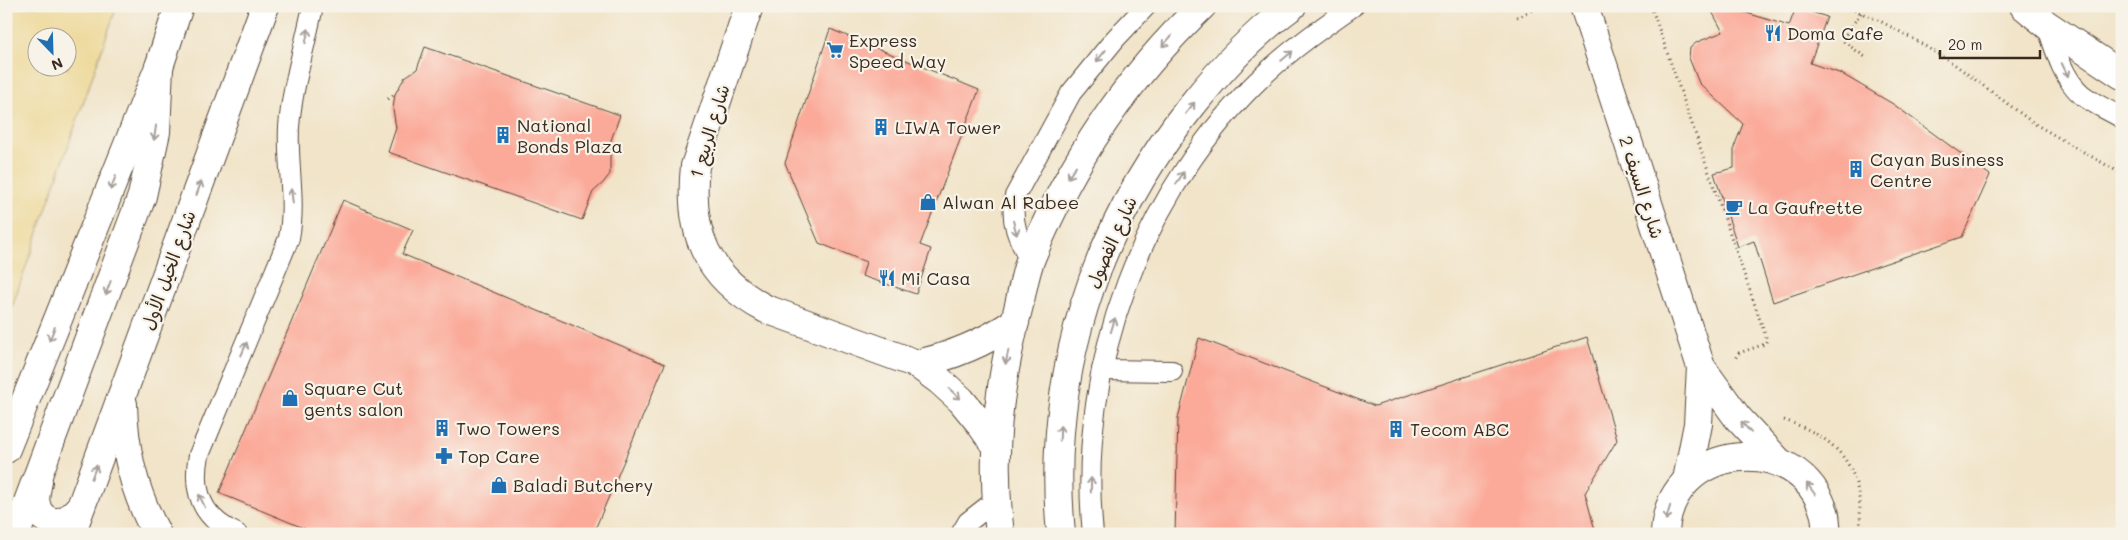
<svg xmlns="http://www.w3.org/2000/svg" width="2128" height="540" viewBox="0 0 2128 540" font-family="Mali,'Playpen Sans Arabic',sans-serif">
  <rect width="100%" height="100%" fill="#f7f3e8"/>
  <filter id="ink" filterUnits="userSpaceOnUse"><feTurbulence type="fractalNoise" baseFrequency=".02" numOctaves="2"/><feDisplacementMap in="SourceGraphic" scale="10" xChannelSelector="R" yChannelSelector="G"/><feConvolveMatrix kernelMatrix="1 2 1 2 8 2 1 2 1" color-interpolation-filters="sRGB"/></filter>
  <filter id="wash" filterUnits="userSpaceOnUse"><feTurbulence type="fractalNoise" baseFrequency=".0096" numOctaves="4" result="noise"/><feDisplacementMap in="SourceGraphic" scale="20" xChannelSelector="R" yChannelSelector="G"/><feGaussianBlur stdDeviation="1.12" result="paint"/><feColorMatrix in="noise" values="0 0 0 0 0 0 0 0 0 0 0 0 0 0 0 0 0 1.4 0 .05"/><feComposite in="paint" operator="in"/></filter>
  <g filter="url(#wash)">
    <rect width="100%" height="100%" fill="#f1e4c9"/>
    <!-- sand -->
    <path fill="#eeda9e" stroke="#94825e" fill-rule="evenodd" d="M 6,6 L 117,6 L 6,324 ZM 38,38 L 68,38 L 68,68 L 38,68 Z"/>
    <g id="blocks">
      <!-- building -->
      <g fill="#fbaa9a">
        <polygon points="1709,6 1724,6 1789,26 1796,7 1827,17 1810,63 1842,74 1893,104 1990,175 1962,237 1773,302 1754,241 1738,247 1714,173 1734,168 1734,147 1743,124 1699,83 1689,58 1690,48 1697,42 1723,32"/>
        <polygon points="830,29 979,90 920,245 931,249 916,294 862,276 866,262 819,243 785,163"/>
        <polygon points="425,47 620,115 610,143 610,174 603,183 593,192 582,220 388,152 396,128 393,109 395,94 405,77 417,69"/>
        <polygon points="343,200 413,230 402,254 665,364 593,534 318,534 219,493"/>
        <polygon points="1587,337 1617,440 1585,493 1596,534 1175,534 1178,418 1199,338 1375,406"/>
      </g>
    </g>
  </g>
  <g filter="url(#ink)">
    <use href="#blocks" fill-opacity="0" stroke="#564638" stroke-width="1"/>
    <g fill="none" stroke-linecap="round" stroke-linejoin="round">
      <!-- lane casing -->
      <g stroke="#564638" stroke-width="22">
        <g id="lane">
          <path d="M 2047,25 C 2055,48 2062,77 2081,94 C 2093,104 2109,110 2122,118"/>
          <path d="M 1030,260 C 1018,238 1010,222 1015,196 L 1071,93 L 1115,39 L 1146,6"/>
          <polyline points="1102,370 1172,371"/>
          <path d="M 237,534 C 201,518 192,491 199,455 L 289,238 C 296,201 287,165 289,127 C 292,87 305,46 313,6"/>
          <polyline points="961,534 968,522 996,500"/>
          <path d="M 1093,534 C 1076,366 1143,188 1266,73 C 1293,48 1323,27 1353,6"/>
        </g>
      </g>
      <!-- street casing -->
      <g stroke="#564638" stroke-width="30">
        <g id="street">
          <path d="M 749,6 L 695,166 C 688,233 706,277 766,309 L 917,364 L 940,381 L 961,400 L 979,422 L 995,445"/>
          <polyline points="1584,6 1701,367 1737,417 1779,462"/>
          <path d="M 917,364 C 953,356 984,343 1015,322"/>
          <polyline points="1687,480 1698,424 1701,367"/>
          <path d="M 1665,534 C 1667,443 1801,427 1825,515 C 1826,521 1826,528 1827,534"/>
        </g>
      </g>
      <!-- secondary casing -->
      <g stroke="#564638" stroke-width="30">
        <g id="secondary">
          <polyline points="2024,6 2047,25 2122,75"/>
          <path d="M 123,404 C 124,450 134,493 157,534"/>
          <polyline points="6,449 159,67 179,6"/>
          <path d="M 38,481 C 37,488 34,497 36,504 C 39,520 57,528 70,517 C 74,514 77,510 81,506"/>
          <polyline points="16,534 142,196 156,132 159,67"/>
          <polyline points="71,534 265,6"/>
          <path d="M 1000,534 C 990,453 998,391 1017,313 C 1022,295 1024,275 1031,258 C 1070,163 1128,77 1202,6"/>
          <path d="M 1061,534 C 1046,376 1094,227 1193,104 C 1221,69 1254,33 1292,6"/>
        </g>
      </g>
      <!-- path -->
      <g stroke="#564638" stroke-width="3" stroke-dasharray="1 4" stroke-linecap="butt">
        <polyline points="1651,6 1767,340 1765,344 1739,353 1734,360"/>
        <polyline points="1845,6 1880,21 1917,41 1954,64 2035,124 2122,174"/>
        <polyline points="1861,13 1842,40 1865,57"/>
        <polyline points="1517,17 1541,6"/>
        <polyline points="388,99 395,94"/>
        <path d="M 1784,420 C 1841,439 1863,468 1860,529"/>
      </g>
      <!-- lane -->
      <use href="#lane" stroke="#fff" stroke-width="20"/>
      <!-- street -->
      <use href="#street" stroke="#fff" stroke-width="28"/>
      <!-- secondary -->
      <use href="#secondary" stroke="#fff" stroke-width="28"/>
    </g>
    <!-- one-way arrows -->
    <defs><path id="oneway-shaft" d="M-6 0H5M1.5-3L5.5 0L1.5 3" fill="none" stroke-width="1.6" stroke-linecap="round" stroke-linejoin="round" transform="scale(1.25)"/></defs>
    <g stroke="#a79f9a">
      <use href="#oneway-shaft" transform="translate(307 36) rotate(-78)"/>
      <use href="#oneway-shaft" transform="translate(1167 41) rotate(131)"/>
      <use href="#oneway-shaft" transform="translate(1101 56) rotate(129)"/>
      <use href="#oneway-shaft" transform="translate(1287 56) rotate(-40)"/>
      <use href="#oneway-shaft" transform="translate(2065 70) rotate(64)"/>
      <use href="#oneway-shaft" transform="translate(1190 108) rotate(-51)"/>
      <use href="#oneway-shaft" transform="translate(155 133) rotate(98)"/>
      <use href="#oneway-shaft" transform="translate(1072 172) rotate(122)"/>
      <use href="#oneway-shaft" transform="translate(1180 178) rotate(-58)"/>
      <use href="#oneway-shaft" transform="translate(113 183) rotate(112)"/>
      <use href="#oneway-shaft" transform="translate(199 188) rotate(-70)"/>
      <use href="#oneway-shaft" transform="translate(292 196) rotate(-97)"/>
      <use href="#oneway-shaft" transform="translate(1015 228) rotate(75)"/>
      <use href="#oneway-shaft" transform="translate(108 288) rotate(111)"/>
      <use href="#oneway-shaft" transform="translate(1113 325) rotate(-73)"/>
      <use href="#oneway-shaft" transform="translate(52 334) rotate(112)"/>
      <use href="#oneway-shaft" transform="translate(244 349) rotate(-67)"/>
      <use href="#oneway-shaft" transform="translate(1007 357) rotate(102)"/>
      <use href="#oneway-shaft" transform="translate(955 394) rotate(42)"/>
      <use href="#oneway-shaft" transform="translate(1746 427) rotate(-131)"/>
      <use href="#oneway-shaft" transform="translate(1060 433) rotate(-88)"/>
      <use href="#oneway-shaft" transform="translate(94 472) rotate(-69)"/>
      <use href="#oneway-shaft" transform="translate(1091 485) rotate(-89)"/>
      <use href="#oneway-shaft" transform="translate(1811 489) rotate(-127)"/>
      <use href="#oneway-shaft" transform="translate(202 501) rotate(-115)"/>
      <use href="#oneway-shaft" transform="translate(1668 513) rotate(107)"/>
    </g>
  </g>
  <!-- icons -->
  <defs>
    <g id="restaurant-bare" transform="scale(1.35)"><path d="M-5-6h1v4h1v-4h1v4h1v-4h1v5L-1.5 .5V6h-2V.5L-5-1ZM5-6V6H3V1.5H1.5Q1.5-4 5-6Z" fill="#1f6fb2" stroke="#f7f3e8" stroke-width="2.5" paint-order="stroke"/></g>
    <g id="supermarket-bare" transform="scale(1.35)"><path d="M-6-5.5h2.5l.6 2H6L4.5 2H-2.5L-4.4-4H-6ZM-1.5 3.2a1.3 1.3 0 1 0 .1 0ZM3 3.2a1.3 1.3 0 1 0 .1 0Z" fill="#1f6fb2" stroke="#f7f3e8" stroke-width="2.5" paint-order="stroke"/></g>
    <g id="building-bare" transform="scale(1.35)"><path d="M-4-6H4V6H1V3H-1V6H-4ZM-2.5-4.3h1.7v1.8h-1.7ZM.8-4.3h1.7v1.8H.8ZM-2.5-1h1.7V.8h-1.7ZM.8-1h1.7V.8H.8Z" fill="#1f6fb2" stroke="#f7f3e8" stroke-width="2.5" paint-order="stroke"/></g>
    <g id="shop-bare" transform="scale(1.35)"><path d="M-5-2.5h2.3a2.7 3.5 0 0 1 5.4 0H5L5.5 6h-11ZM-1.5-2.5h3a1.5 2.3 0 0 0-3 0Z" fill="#1f6fb2" stroke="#f7f3e8" stroke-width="2.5" paint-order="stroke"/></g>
    <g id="cafe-bare" transform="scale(1.35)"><path d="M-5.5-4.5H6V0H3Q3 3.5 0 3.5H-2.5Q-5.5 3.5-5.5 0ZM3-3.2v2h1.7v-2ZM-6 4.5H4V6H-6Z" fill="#1f6fb2" stroke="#f7f3e8" stroke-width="2.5" paint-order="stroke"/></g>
    <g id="pharmacy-bare" transform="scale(1.35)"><path d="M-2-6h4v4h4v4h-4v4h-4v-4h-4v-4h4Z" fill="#1f6fb2" stroke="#f7f3e8" stroke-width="2.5" paint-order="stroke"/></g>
  </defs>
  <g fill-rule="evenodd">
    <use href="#restaurant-bare" x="1773" y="33"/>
    <use href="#supermarket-bare" x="835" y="50"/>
    <use href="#building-bare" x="881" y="127"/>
    <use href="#building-bare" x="503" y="135"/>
    <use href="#building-bare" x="1856" y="169"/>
    <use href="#shop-bare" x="928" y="202"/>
    <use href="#cafe-bare" x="1734" y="207"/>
    <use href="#restaurant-bare" x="887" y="278"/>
    <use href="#shop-bare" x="290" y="398"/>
    <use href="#building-bare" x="442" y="428"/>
    <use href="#building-bare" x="1396" y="429"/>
    <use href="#pharmacy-bare" x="444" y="456"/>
    <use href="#shop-bare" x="499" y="485"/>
  </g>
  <g text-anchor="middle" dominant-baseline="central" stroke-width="4.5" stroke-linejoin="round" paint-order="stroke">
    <!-- poi labels -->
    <g font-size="18" fill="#3b2a1e" stroke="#f7f3e8" text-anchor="start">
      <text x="1787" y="33">Doma Cafe</text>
      <text x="849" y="40">Express<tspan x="849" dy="21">Speed Way</tspan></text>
      <text x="517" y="125">National<tspan x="517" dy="21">Bonds Plaza</tspan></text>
      <text x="895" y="127">LIWA Tower</text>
      <text x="1870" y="159">Cayan Business<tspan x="1870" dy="21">Centre</tspan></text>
      <text x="942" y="202">Alwan Al Rabee</text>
      <text x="1748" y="207">La Gaufrette</text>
      <text x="901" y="278">Mi Casa</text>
      <text x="304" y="388">Square Cut<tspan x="304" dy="21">gents salon</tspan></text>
      <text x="456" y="428">Two Towers</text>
      <text x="1410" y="429">Tecom ABC</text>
      <text x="458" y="456">Top Care</text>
      <text x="513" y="485">Baladi Butchery</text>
    </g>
    <!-- street labels -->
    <g font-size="18" fill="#3b2a1e" stroke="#f7f3e8">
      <text transform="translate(709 131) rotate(-73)">شارع الربيع 1</text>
      <text transform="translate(1642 187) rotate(72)">شارع السيف 2</text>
      <text transform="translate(1111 242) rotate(-66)">شارع الفصول</text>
      <text transform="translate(168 270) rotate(-70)">شارع الخيل الأول</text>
    </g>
  </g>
  <!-- margin -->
  <rect width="2128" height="540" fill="none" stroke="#f7f3e8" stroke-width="25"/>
  <!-- north arrow -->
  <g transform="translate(52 52) rotate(157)"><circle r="24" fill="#f7f3e8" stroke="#aca397"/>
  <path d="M0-4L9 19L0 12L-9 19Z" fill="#1f6fb2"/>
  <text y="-8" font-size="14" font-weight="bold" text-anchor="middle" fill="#3b2a1e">N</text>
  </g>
  <!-- scale -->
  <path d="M1940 50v8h100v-8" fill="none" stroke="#3b2a1e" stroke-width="2.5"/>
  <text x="1948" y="50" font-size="15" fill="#3b2a1e" stroke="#f7f3e8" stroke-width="4" paint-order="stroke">20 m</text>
</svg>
